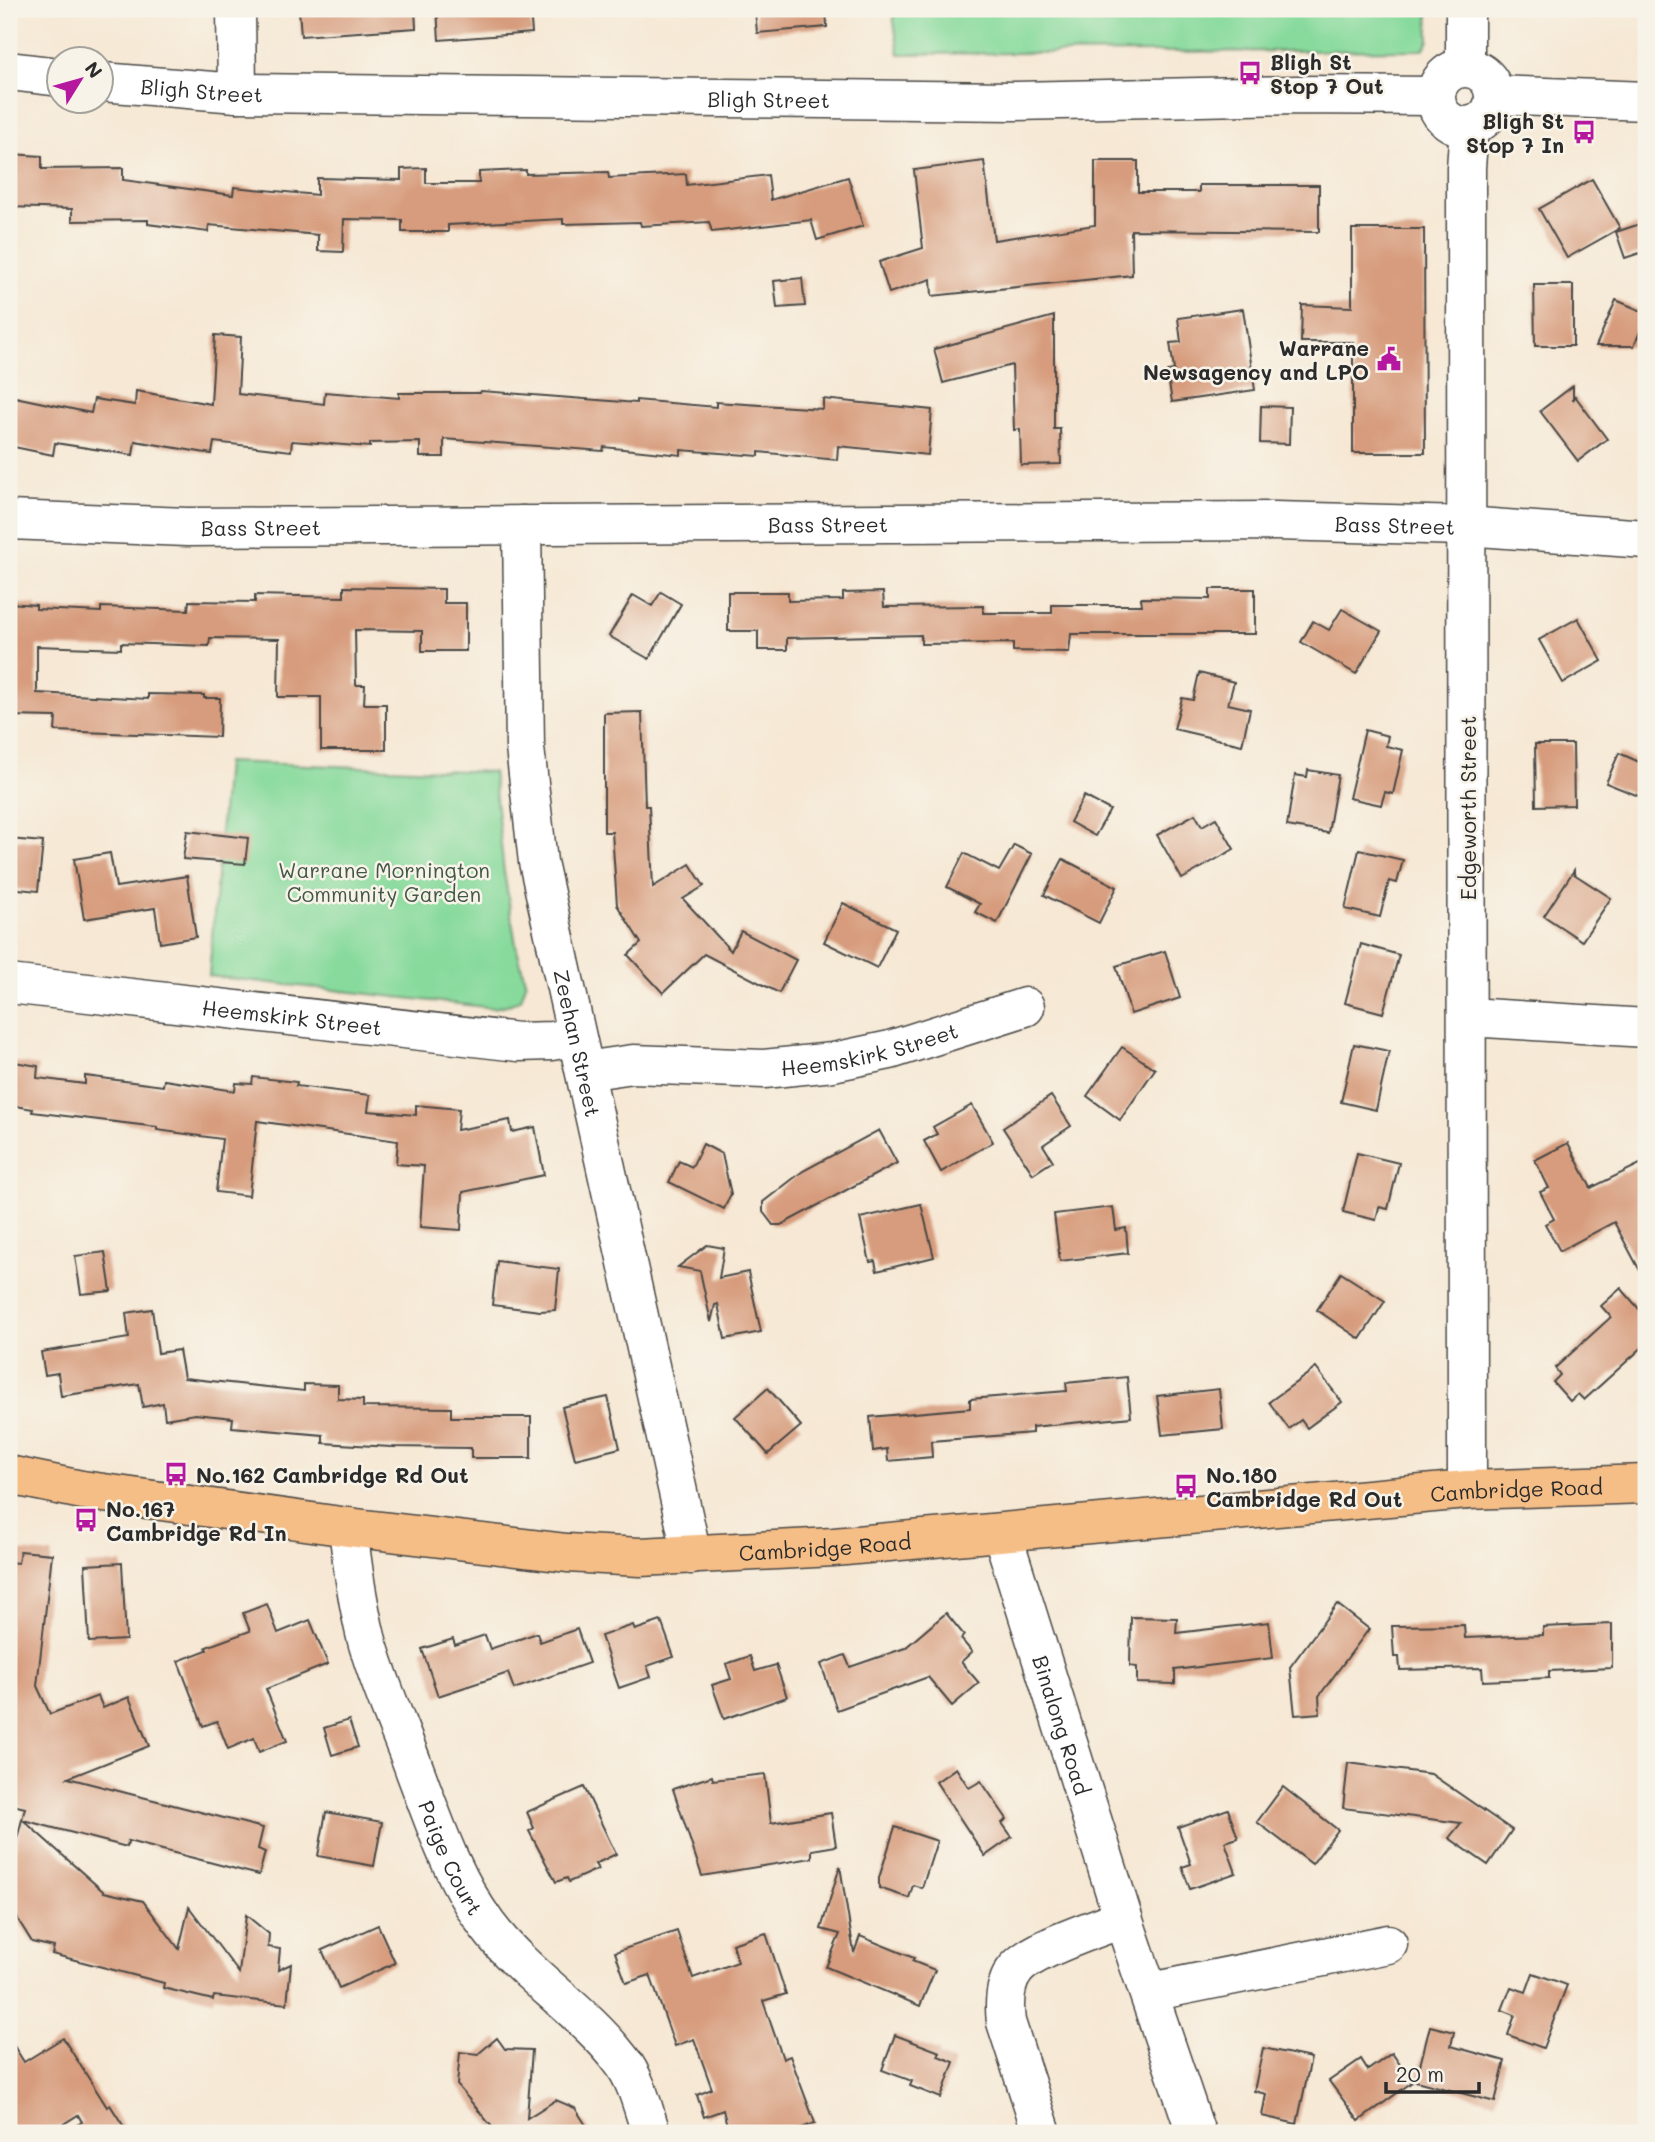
<svg xmlns="http://www.w3.org/2000/svg" width="1655" height="2142" viewBox="0 0 1655 2142" font-family="Mali,sans-serif">
  <rect width="100%" height="100%" fill="#f7f3e8"/>
  <filter id="ink" filterUnits="userSpaceOnUse"><feTurbulence type="fractalNoise" baseFrequency=".0143" numOctaves="2"/><feDisplacementMap in="SourceGraphic" scale="14" xChannelSelector="R" yChannelSelector="G"/><feConvolveMatrix kernelMatrix="1 2 1 2 8 2 1 2 1" color-interpolation-filters="sRGB"/></filter>
  <filter id="wash" filterUnits="userSpaceOnUse"><feTurbulence type="fractalNoise" baseFrequency=".00686" numOctaves="4" result="noise"/><feDisplacementMap in="SourceGraphic" scale="28" xChannelSelector="R" yChannelSelector="G"/><feGaussianBlur stdDeviation="1.57" result="paint"/><feColorMatrix in="noise" values="0 0 0 0 0 0 0 0 0 0 0 0 0 0 0 0 0 1.4 0 .05"/><feComposite in="paint" operator="in"/></filter>
  <g filter="url(#wash)">
    <rect width="100%" height="100%" fill="#f6e8d4"/>
    <!-- green -->
    <g fill="#87da9c" stroke="#598264" stroke-width="2">
      <polygon points="892,9 1428,9 1429,40 1423,50 899,54"/>
      <polygon points="226,762 493,772 504,872 516,945 526,984 521,999 511,1004 494,1008 209,976"/>
    </g>
    <g id="blocks">
      <!-- building -->
      <g fill="#d79c7d">
        <polygon points="299,9 415,9 416,28 301,36"/>
        <polygon points="437,9 530,9 532,33 439,40"/>
        <polygon points="755,9 826,9 827,27 757,33"/>
        <polygon points="9,154 42,156 42,169 123,168 123,180 233,195 234,187 317,195 317,178 401,180 401,169 426,168 426,183 479,183 479,172 526,170 526,174 608,172 609,178 686,174 687,185 768,175 771,200 848,177 863,226 817,240 811,220 712,232 709,222 641,226 640,222 563,224 563,219 448,225 448,232 402,232 402,220 344,219 343,252 318,251 318,235 209,225 208,232 148,224 148,220 72,221 72,209 9,207"/>
        <polygon points="984,161 994,240 1095,225 1095,161 1138,161 1138,192 1199,192 1199,185 1319,185 1319,232 1131,230 1132,275 932,296 931,279 889,293 879,262 923,248 914,170"/>
        <polygon points="1592,179 1620,228 1567,258 1539,209"/>
        <polygon points="1646,222 1646,251 1625,258 1616,232"/>
        <polygon points="1352,229 1424,229 1425,453 1353,453 1353,342 1301,342 1302,305 1352,307"/>
        <polygon points="802,278 805,306 777,308 774,281"/>
        <polygon points="1534,285 1573,285 1573,346 1535,346"/>
        <polygon points="1616,300 1644,312 1644,322 1634,346 1596,346"/>
        <polygon points="1243,309 1255,390 1172,402 1167,371 1174,370 1170,343 1181,342 1178,318"/>
        <polygon points="1054,316 1054,429 1060,429 1061,464 1021,465 1020,429 1014,430 1012,365 943,383 934,349"/>
        <polygon points="215,335 241,337 238,394 324,404 325,392 399,398 399,393 480,393 481,391 636,403 636,400 716,407 716,402 823,409 823,399 932,410 928,455 838,446 837,460 759,452 759,456 681,450 681,455 604,447 603,451 444,439 444,457 420,457 420,442 370,443 370,447 292,441 291,451 214,442 212,454 135,441 133,455 55,443 53,455 9,446 9,428 15,397 91,413 94,399 135,405 136,391 211,404"/>
        <polygon points="1573,386 1573,401 1575,396 1607,439 1578,461 1540,411"/>
        <polygon points="1261,406 1290,407 1289,444 1260,443"/>
        <polygon points="344,587 444,589 444,603 466,603 466,651 422,651 422,631 355,630 356,685 365,685 364,704 386,704 386,750 321,750 321,697 278,697 279,639 210,638 209,646 121,643 121,649 37,646 37,693 148,699 148,694 204,695 204,698 220,698 219,737 55,731 56,717 9,716 9,603 36,605 36,609 101,612 101,607 188,610 189,601 255,602 255,595 344,597"/>
        <polygon points="1210,589 1255,589 1255,634 1071,634 1069,652 1013,651 1013,643 921,644 921,635 787,638 787,650 758,650 758,631 728,631 728,592 788,592 788,601 843,600 843,593 883,592 884,607 983,606 983,613 1052,613 1052,605 1142,605 1141,598 1210,599"/>
        <polygon points="661,592 681,604 649,659 609,636 633,595 652,606"/>
        <polygon points="1342,609 1381,631 1356,674 1301,642 1313,621 1329,630"/>
        <polygon points="1578,618 1602,661 1563,683 1539,640"/>
        <polygon points="1199,673 1234,682 1228,704 1250,709 1242,745 1174,729 1182,698 1193,700"/>
        <polygon points="642,712 645,806 649,806 653,887 690,864 704,886 683,899 731,951 741,931 796,960 779,993 704,954 663,993 628,955 641,943 617,905 612,832 604,832 604,713"/>
        <polygon points="1365,730 1388,736 1386,746 1403,750 1393,794 1385,792 1381,805 1349,798"/>
        <polygon points="1535,744 1573,744 1574,805 1536,806"/>
        <polygon points="1619,753 1646,765 1646,799 1606,783"/>
        <polygon points="1308,770 1338,775 1328,833 1287,826 1295,775 1307,777"/>
        <polygon points="1084,796 1110,810 1095,836 1070,822"/>
        <polygon points="1195,814 1202,826 1216,818 1234,849 1182,879 1157,835"/>
        <polygon points="187,831 248,838 245,864 183,859"/>
        <polygon points="9,839 43,842 38,891 9,888"/>
        <polygon points="1014,845 1032,854 997,923 975,912 980,904 947,887 964,853 999,871"/>
        <polygon points="1359,850 1403,860 1397,883 1389,881 1380,917 1345,909"/>
        <polygon points="110,853 116,887 187,876 196,937 160,943 155,908 84,919 74,859"/>
        <polygon points="1063,859 1117,887 1099,923 1044,895"/>
        <polygon points="1574,870 1574,874 1611,898 1582,941 1544,916"/>
        <polygon points="843,903 896,929 877,968 824,942"/>
        <polygon points="1361,944 1399,955 1383,1013 1345,1003"/>
        <polygon points="1165,951 1180,998 1131,1014 1116,966"/>
        <polygon points="1354,1044 1389,1051 1376,1110 1341,1102"/>
        <polygon points="1122,1047 1155,1069 1120,1120 1087,1096"/>
        <polygon points="9,1061 38,1066 37,1078 85,1084 85,1076 163,1086 164,1080 235,1091 236,1083 252,1084 253,1077 297,1082 296,1086 370,1095 368,1111 416,1115 416,1105 459,1109 457,1130 510,1120 512,1132 535,1127 544,1175 463,1192 461,1230 420,1227 424,1166 396,1164 398,1141 257,1121 249,1196 216,1192 222,1139 157,1130 157,1127 32,1112 33,1109 9,1105"/>
        <polygon points="1051,1096 1071,1126 1043,1145 1053,1161 1033,1174 1003,1128"/>
        <polygon points="972,1105 993,1142 941,1172 924,1141 937,1134 933,1127"/>
        <polygon points="879,1130 897,1163 781,1225 773,1225 763,1212 763,1202 803,1171"/>
        <polygon points="1568,1143 1591,1188 1646,1161 1646,1282 1614,1222 1560,1251 1545,1224 1554,1219 1540,1192 1549,1188 1535,1160"/>
        <polygon points="703,1144 722,1154 731,1194 724,1209 669,1182 679,1161 692,1167"/>
        <polygon points="1357,1153 1399,1163 1388,1209 1379,1207 1376,1220 1343,1212"/>
        <polygon points="921,1204 934,1257 877,1271 875,1261 870,1262 860,1218"/>
        <polygon points="1113,1207 1116,1230 1126,1228 1128,1253 1060,1261 1054,1214"/>
        <polygon points="707,1245 724,1248 719,1278 748,1272 761,1332 725,1339 718,1304 715,1305 711,1322 700,1271 678,1267"/>
        <polygon points="105,1252 111,1291 81,1294 75,1256"/>
        <polygon points="497,1261 559,1269 555,1310 540,1311 492,1305"/>
        <polygon points="1341,1273 1385,1301 1360,1339 1317,1310"/>
        <polygon points="1621,1288 1646,1317 1646,1344 1584,1400 1578,1394 1570,1401 1553,1382 1560,1375 1555,1368 1611,1317 1601,1306"/>
        <polygon points="152,1309 158,1353 179,1350 184,1378 304,1391 304,1384 338,1385 338,1399 363,1400 363,1407 451,1408 451,1417 531,1417 531,1458 471,1458 471,1448 391,1447 323,1443 323,1435 232,1427 233,1418 195,1414 165,1419 163,1403 143,1407 139,1384 61,1396 58,1373 45,1375 41,1352 129,1338 126,1313"/>
        <polygon points="1316,1368 1342,1402 1307,1428 1301,1420 1289,1429 1269,1402"/>
        <polygon points="1127,1377 1131,1417 1032,1427 1032,1433 931,1441 932,1457 888,1461 887,1449 873,1451 870,1417 970,1408 970,1399 1067,1391 1066,1383"/>
        <polygon points="768,1388 801,1426 768,1454 735,1417"/>
        <polygon points="1219,1389 1223,1429 1162,1435 1157,1396"/>
        <polygon points="608,1397 620,1448 575,1459 562,1407"/>
        <polygon points="20,1551 52,1554 37,1686 50,1714 98,1696 103,1708 129,1697 149,1746 68,1778 263,1828 258,1849 265,1852 259,1875 128,1841 127,1847 23,1820 104,1892 143,1901 179,1949 189,1907 239,1973 246,1915 269,1934 268,1947 280,1949 278,1970 291,1964 287,2004 214,1996 213,2000 163,1988 164,1983 52,1954 54,1947 32,1942 9,1905 9,1858 12,1858 25,1808 9,1804 9,1562 18,1563"/>
        <polygon points="122,1563 126,1640 89,1642 85,1565"/>
        <polygon points="267,1604 278,1633 310,1620 328,1664 266,1689 287,1741 259,1752 254,1738 228,1749 217,1721 203,1726 178,1661 207,1650 206,1647 250,1631 243,1613"/>
        <polygon points="1337,1604 1369,1629 1319,1696 1320,1713 1295,1715 1290,1667"/>
        <polygon points="946,1613 964,1635 961,1639 972,1652 961,1662 979,1683 952,1706 928,1677 837,1710 821,1664 845,1655 850,1667 905,1648"/>
        <polygon points="1131,1617 1177,1618 1176,1633 1269,1622 1273,1658 1175,1670 1175,1684 1137,1683 1137,1667 1130,1666"/>
        <polygon points="661,1621 674,1657 647,1666 651,1677 619,1688 601,1636 633,1625 635,1630"/>
        <polygon points="1612,1624 1612,1668 1549,1671 1549,1678 1483,1681 1482,1668 1400,1670 1399,1657 1394,1657 1392,1626 1464,1625 1465,1638 1543,1635 1543,1627"/>
        <polygon points="577,1629 589,1663 514,1689 508,1673 438,1696 422,1649 453,1639 455,1645 485,1635 490,1649 537,1633 540,1642"/>
        <polygon points="750,1656 755,1671 776,1665 787,1697 724,1719 712,1685 731,1679 726,1664"/>
        <polygon points="349,1720 358,1747 332,1755 324,1728"/>
        <polygon points="1348,1763 1431,1774 1512,1830 1488,1865 1449,1838 1461,1823 1343,1808"/>
        <polygon points="956,1768 969,1788 981,1781 1007,1819 1002,1823 1012,1837 985,1856 936,1782"/>
        <polygon points="765,1774 771,1823 831,1813 836,1846 812,1850 812,1858 702,1876 673,1789 712,1776 713,1780"/>
        <polygon points="584,1787 616,1854 595,1864 598,1869 569,1882 567,1878 556,1882 529,1831 534,1828 527,1812"/>
        <polygon points="1283,1787 1338,1830 1312,1864 1257,1822"/>
        <polygon points="1228,1809 1238,1838 1225,1842 1236,1873 1190,1889 1182,1867 1191,1864 1178,1827"/>
        <polygon points="326,1812 382,1822 374,1866 318,1856"/>
        <polygon points="895,1827 937,1841 922,1888 913,1885 909,1898 879,1888 879,1878"/>
        <polygon points="840,1866 854,1953 860,1936 914,1958 912,1961 935,1970 920,2006 826,1967 840,1934 821,1929"/>
        <polygon points="378,1925 395,1963 339,1988 322,1950"/>
        <polygon points="677,1931 693,1978 738,1962 732,1944 766,1933 786,1994 763,2001 783,2059 790,2056 815,2123 799,2129 801,2133 729,2133 723,2110 704,2117 697,2095 712,2089 694,2039 675,2046 650,1975 626,1983 615,1952"/>
        <polygon points="1533,1973 1567,1985 1543,2048 1508,2035 1515,2015 1502,2010 1511,1987 1526,1992"/>
        <polygon points="1430,2026 1454,2032 1451,2046 1505,2061 1495,2102 1416,2081"/>
        <polygon points="895,2035 940,2052 938,2056 954,2062 941,2098 910,2086 912,2081 882,2070"/>
        <polygon points="9,2038 24,2062 63,2038 107,2107 110,2105 128,2133 64,2133 82,2122 78,2115 49,2133 9,2133"/>
        <polygon points="497,2038 505,2049 532,2050 527,2118 556,2100 575,2108 591,2133 497,2133 457,2085 460,2052 478,2054"/>
        <polygon points="1263,2048 1311,2058 1297,2124 1262,2116 1266,2094 1254,2091"/>
        <polygon points="1392,2053 1412,2082 1359,2121 1329,2081 1361,2059 1368,2070"/>
      </g>
    </g>
  </g>
  <g filter="url(#ink)">
    <use href="#blocks" fill-opacity="0" stroke="#494744" stroke-width="2"/>
    <g fill="none" stroke-linecap="round" stroke-linejoin="round">
      <!-- minor casing -->
      <g stroke="#494744" stroke-width="41">
        <g id="minor">
          <polyline points="236,9 237,93"/>
          <polyline points="1465,67 1465,9"/>
          <circle cx="1465" cy="97" r="29"/>
          <polyline points="9,71 60,77"/>
          <path id="s1" d="M 102,82 L 237,93 L 421,95 L 1015,101 L 1297,95 L 1435,96"/>
          <polyline points="1494,95 1646,101"/>
          <path id="s2" d="M 9,520 L 187,527 L 1275,521 L 1465,526 L 1646,539"/>
          <path id="s3" d="M 522,525 L 525,748 L 538,862 L 692,1555"/>
          <path id="s4" d="M 9,984 L 518,1042 L 552,1041 L 576,1036"/>
          <polyline points="1468,1017 1646,1028"/>
          <path id="s5" d="M 585,1071 L 633,1064 L 764,1069 L 833,1062 L 890,1050 L 1025,1007"/>
          <path d="M 1467,1490 C 1468,1049 1465,609 1466,168 L 1469,126"/>
          <path id="s6" d="M 348,1527 C 352,1564 357,1600 366,1637 C 377,1680 400,1729 415,1771 C 435,1824 453,1879 487,1925 C 525,1976 582,2009 621,2060 C 637,2080 643,2109 651,2133"/>
          <path id="s7" d="M 1002,1533 L 1123,1918 L 1196,2133"/>
          <polyline points="1150,1992 1388,1944"/>
          <path d="M 1042,2133 L 1006,2022 C 1004,2005 1004,1983 1016,1969 C 1032,1949 1097,1929 1123,1918"/>
        </g>
      </g>
      <!-- major casing -->
      <g stroke="#494744" stroke-width="41">
        <g id="major">
          <path id="s8" d="M 9,1475 L 82,1490 L 348,1527 L 567,1553 L 640,1557 L 834,1547 L 1467,1490 L 1646,1484"/>
        </g>
      </g>
      <!-- minor -->
      <use href="#minor" stroke="#fff" stroke-width="38"/>
      <!-- major -->
      <use href="#major" stroke="#f6be87" stroke-width="38"/>
    </g>
  </g>
  <!-- icons -->
  <defs>
    <g id="bus-bare" transform="scale(1.89)"><path d="M-5-6H5V4H4V6H2V4H-2V6H-4V4H-5ZM-3.5-4V0h7V-4ZM-3.5 1.2v1.5H-2V1.2ZM2 1.2v1.5H3.5V1.2Z" fill="#b5179e" stroke="#f7f3e8" stroke-width="2.5" paint-order="stroke"/></g>
    <g id="civic-bare" transform="scale(1.89)"><path d="M-.6-6.5H3V-4.5H.6V-3L4-1V1h2V6H-6V1h2V-1L-.6-3ZM-1.2 2.5V6h2.4V2.5Z" fill="#b5179e" stroke="#f7f3e8" stroke-width="2.5" paint-order="stroke"/></g>
  </defs>
  <g fill-rule="evenodd">
    <use href="#bus-bare" x="1250" y="73"/>
    <use href="#bus-bare" x="1584" y="132"/>
    <use href="#civic-bare" x="1389" y="359"/>
    <use href="#bus-bare" x="176" y="1474"/>
    <use href="#bus-bare" x="1186" y="1486"/>
    <use href="#bus-bare" x="86" y="1520"/>
  </g>
  <g text-anchor="middle" dominant-baseline="central" stroke-width="5" stroke-linejoin="round" paint-order="stroke">
    <!-- poi labels -->
    <g font-size="21" font-weight="bold" fill="#2b2b2b" stroke="#f7f3e8" text-anchor="start">
      <text x="1270" y="61">Bligh St<tspan x="1270" dy="24">Stop 7 Out</tspan></text>
      <text x="1564" y="120" text-anchor="end">Bligh St<tspan x="1564" dy="24">Stop 7 In</tspan></text>
      <text x="1369" y="347" text-anchor="end">Warrane<tspan x="1369" dy="24">Newsagency and LPO</tspan></text>
      <text x="196" y="1474">No.162 Cambridge Rd Out</text>
      <text x="1206" y="1474">No.180<tspan x="1206" dy="24">Cambridge Rd Out</tspan></text>
      <text x="106" y="1508">No.167<tspan x="106" dy="24">Cambridge Rd In</tspan></text>
    </g>
    <!-- street labels -->
    <g font-size="21" fill="#2b2b2b" stroke="#f7f3e8">
      <text stroke="none"><textPath href="#s1" startOffset="100">Bligh Street</textPath></text>
      <text stroke="none"><textPath href="#s1" startOffset="667">Bligh Street</textPath></text>
      <text stroke="none"><textPath href="#s2" startOffset="819">Bass Street</textPath></text>
      <text stroke="none"><textPath href="#s2" startOffset="1386">Bass Street</textPath></text>
      <text stroke="none"><textPath href="#s2" startOffset="252">Bass Street</textPath></text>
      <text transform="translate(1467 808) rotate(-90)">Edgeworth Street</text>
      <text stroke="none"><textPath href="#s4" startOffset="285">Heemskirk Street</textPath></text>
      <text stroke="none"><textPath href="#s3" startOffset="523">Zeehan Street</textPath></text>
      <text stroke="none"><textPath href="#s5" startOffset="287">Heemskirk Street</textPath></text>
      <text stroke="none"><textPath href="#s8" startOffset="1516">Cambridge Road</textPath></text>
      <text stroke="none"><textPath href="#s8" startOffset="822">Cambridge Road</textPath></text>
      <text stroke="none"><textPath href="#s7" startOffset="201">Binalong Road</textPath></text>
      <text stroke="none"><textPath href="#s6" startOffset="348">Paige Court</textPath></text>
    </g>
    <!-- park labels -->
    <g font-size="21" fill="#425747" stroke="#f7f3e8">
      <text x="384" y="869">Warrane Mornington<tspan x="384" dy="24">Community Garden</tspan></text>
    </g>
  </g>
  <!-- margin -->
  <rect width="1655" height="2142" fill="none" stroke="#f7f3e8" stroke-width="35"/>
  <!-- north arrow -->
  <g transform="translate(80 80) rotate(53)"><circle r="33" fill="#f7f3e8" stroke="#a5a39c" stroke-width="2"/>
  <path d="M0-5L12 26L0 18L-12 26Z" fill="#b5179e"/>
  <text y="-10" font-size="19" font-weight="bold" text-anchor="middle" fill="#2b2b2b">N</text>
  </g>
  <!-- scale -->
  <path d="M1386 2082v10h93v-10" fill="none" stroke="#2b2b2b" stroke-width="3.5"/>
  <text x="1396" y="2082" font-size="21" fill="#2b2b2b" stroke="#f7f3e8" stroke-width="5" paint-order="stroke">20 m</text>
</svg>
